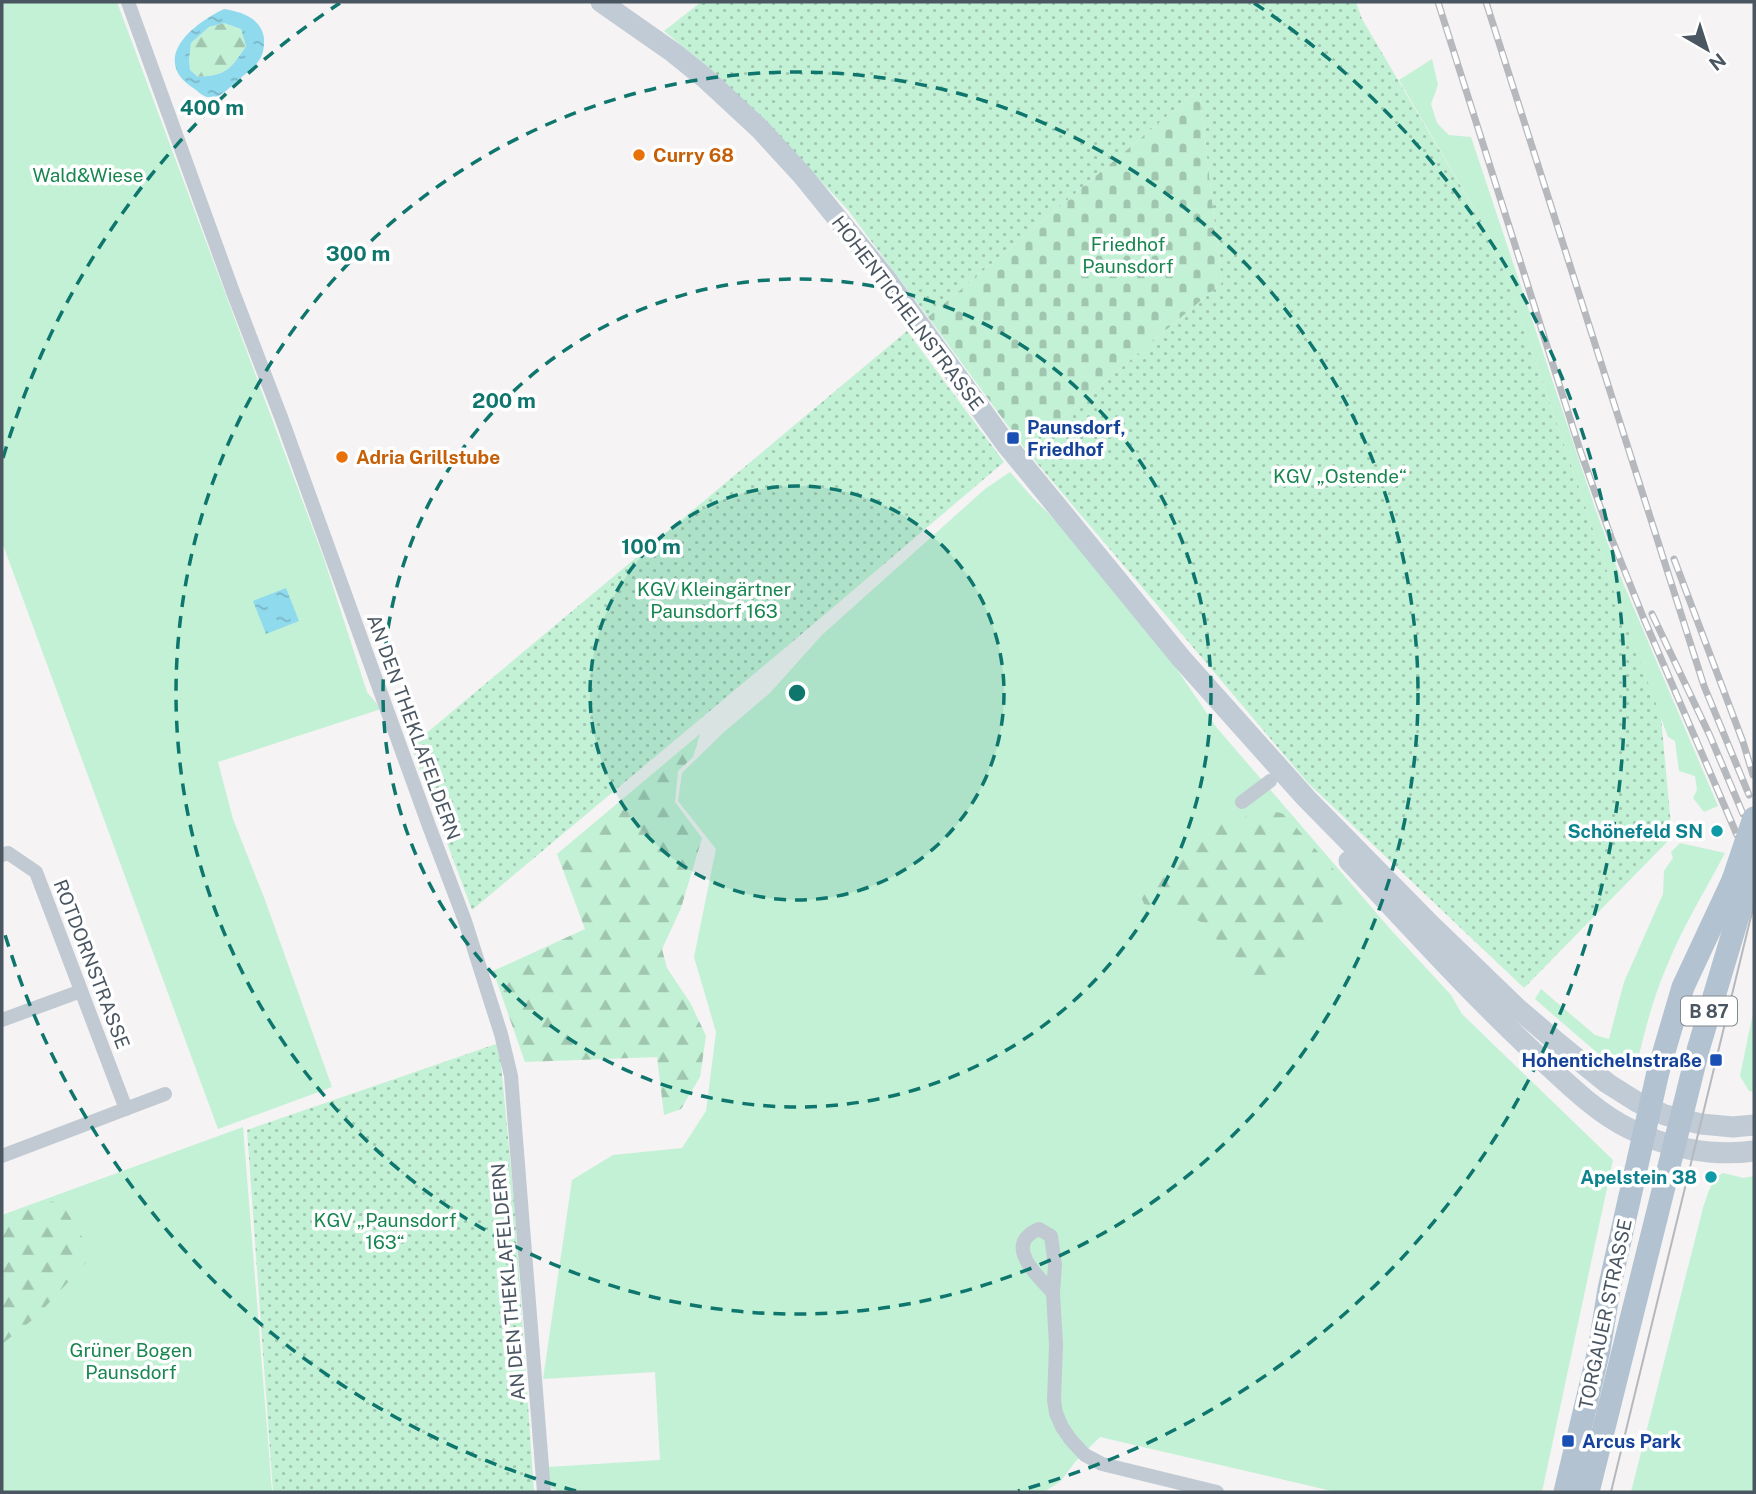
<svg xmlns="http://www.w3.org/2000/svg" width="1756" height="1494" viewBox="0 0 1756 1494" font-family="'Public Sans',sans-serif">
  <defs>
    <pattern id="forest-firs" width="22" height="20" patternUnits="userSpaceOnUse" patternTransform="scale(1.75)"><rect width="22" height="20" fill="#c3f1d5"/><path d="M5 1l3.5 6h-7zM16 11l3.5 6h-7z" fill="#a0c6b0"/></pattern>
    <pattern id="cemetery-stones" width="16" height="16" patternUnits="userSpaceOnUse" patternTransform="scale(1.75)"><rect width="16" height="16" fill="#c3f1d5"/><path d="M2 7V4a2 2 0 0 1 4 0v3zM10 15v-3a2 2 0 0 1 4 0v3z" fill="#a0c6b0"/></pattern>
    <pattern id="garden-dots" width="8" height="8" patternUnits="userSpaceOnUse" patternTransform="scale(1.75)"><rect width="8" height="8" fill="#c3f1d5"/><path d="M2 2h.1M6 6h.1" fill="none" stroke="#a0c6b0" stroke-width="1.8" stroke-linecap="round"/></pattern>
    <pattern id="water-ripples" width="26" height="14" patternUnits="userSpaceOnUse" patternTransform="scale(1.75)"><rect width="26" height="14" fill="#90daee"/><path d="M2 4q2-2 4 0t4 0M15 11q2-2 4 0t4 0" fill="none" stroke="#78b4c4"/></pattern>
  </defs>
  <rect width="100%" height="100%" fill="#f5f3f3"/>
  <!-- green -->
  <g fill="#c3f1d5">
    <polygon points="2,2 117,2 324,559 367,692 381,709 218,762 233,819 265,900 332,1087 218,1129 2,542"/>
    <polygon points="1432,59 1438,85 1431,104 1437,123 1449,135 1471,137 1595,508 1618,571 1718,806 1704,812 1693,798 1697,790 1695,776 1679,771 1675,741 1668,737 1613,589 1578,485 1507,279 1485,227 1399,80"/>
    <polygon points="1010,472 1032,497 1061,526 1165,652 1217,728 1391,930 1451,995 1462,1014 1613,1160 1542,1492 1336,1492 1100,1437 1075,1462 1061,1481 1044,1492 560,1492 551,1488 548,1467 660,1460 655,1372 543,1379 572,1180 613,1155 682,1148 706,1111 716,1032 694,957 716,849 678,801 682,773 723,733 770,693 822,635 985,489"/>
    <path d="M 1680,843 L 1725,853 C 1705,891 1682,928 1666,968 C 1654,996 1646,1026 1639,1055 C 1632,1066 1622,1068 1610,1064 L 1535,999 L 1541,989 L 1595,1035 L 1609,1039 L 1624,982 L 1663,894 L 1664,871 L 1673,858 L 1671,852 Z"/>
    <polygon points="1754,1008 1754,1092 1749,1091 1740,1076"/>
    <polygon points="243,1127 272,1492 2,1492 2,1215"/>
    <path d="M 1723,1173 L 1744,1178 L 1754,1176 L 1754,1492 L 1631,1492 L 1703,1208 C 1708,1195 1710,1180 1723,1173 Z"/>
  </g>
  <!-- forest -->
  <g fill="url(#forest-firs)">
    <path d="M 224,23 L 241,29 L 246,45 C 231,70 227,75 198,77 L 190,70 L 189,60 L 191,43 L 209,27 Z"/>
    <polygon points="700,734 693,757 678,771 675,802 702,838 681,908 662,949 667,968 691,1004 706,1036 700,1077 681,1109 664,1115 657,1057 525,1062 493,971 585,929 557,854"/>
    <polygon points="1262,808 1284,814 1352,890 1350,899 1329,913 1312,938 1299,963 1281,981 1266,987 1259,983 1248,968 1213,936 1206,924 1187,916 1144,904 1140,894 1144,884 1170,860 1229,818 1238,821"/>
    <polygon points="59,1199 93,1255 36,1317 2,1344 2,1219"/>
  </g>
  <!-- cemetery -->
  <polygon fill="url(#cemetery-stones)" points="1199,89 1222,283 1025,449 928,317"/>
  <!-- garden -->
  <g fill="url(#garden-dots)">
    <polygon points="701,2 1356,2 1362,19 1485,227 1507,279 1578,485 1613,589 1661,717 1672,837 1524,988 1308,783 1025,449 1222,283 1199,89 928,317 848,210 789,147 713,71 664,31"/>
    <polygon points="907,331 1004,462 804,632 472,910 411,746"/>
    <polygon points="499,1043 514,1200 534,1492 273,1492 247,1130"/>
  </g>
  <!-- water -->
  <g fill="url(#water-ripples)" fill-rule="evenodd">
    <path d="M 224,9 C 242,12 261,18 264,38 C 264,46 264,52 260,59 C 255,67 244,75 237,81 C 231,86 223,95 215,97 C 207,99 202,95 196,90 C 189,85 181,80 177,71 C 165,44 203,19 224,9 ZM 224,23 L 241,29 L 246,46 C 230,70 227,75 198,77 L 190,70 L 189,60 L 191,43 L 209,27 Z"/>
    <polygon points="286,588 299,621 266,634 253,601"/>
  </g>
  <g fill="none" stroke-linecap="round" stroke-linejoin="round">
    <!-- street -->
    <g stroke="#c1cad2" stroke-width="14">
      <polyline points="128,2 233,292 281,417 429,826 465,921 501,1034 511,1076 544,1492"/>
      <polyline points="1242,802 1270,781"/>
      <polyline points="2,855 8,853 36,872 126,1109"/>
      <polyline points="2,1020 81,991"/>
      <polyline points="2,1156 165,1094"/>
      <path d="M 1053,1293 C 1042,1280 1009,1252 1029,1235 C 1032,1232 1035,1231 1039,1229 L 1051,1236 L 1055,1265 L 1053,1293 L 1056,1345 L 1054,1400 L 1056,1413 L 1062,1427 L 1071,1440 L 1085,1455 L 1102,1464 L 1217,1492"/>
    </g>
    <!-- secondary -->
    <g stroke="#c1cbd6" stroke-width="21">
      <polyline points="601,2 674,53 705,78 760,129 803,176 884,276 1006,444 1181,658 1306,798 1431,925 1517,1008 1559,1044 1607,1083 1637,1102 1665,1115 1701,1124 1733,1127 1754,1125"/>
      <path d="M 1349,861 C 1412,928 1474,997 1542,1060 C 1569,1085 1597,1113 1630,1129 C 1667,1148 1713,1157 1754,1151"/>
    </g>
    <!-- primary -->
    <g stroke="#b3c2d1" stroke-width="23">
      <polyline points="1565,1492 1599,1350 1609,1289 1658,1072 1683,987 1733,880"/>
      <polyline points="1588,1492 1698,1050 1742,903"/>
    </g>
    <!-- tram -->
    <polyline stroke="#b5b8bd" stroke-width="2" points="1611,1492 1754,904"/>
    <!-- rail casing -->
    <g stroke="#b5b8bd" stroke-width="7">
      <g id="rail">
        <polyline points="1438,2 1580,450 1611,537 1644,619 1737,835"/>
        <polyline points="1486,2 1704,686 1749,795"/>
        <polyline points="1674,559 1743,742 1753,775"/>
        <polyline points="1652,614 1710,736 1743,814"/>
      </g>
    </g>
    <!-- rail -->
    <use href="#rail" stroke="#fff" stroke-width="4.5" stroke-dasharray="13" stroke-linecap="butt"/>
    <!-- primary-bridge -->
    <g stroke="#b3c2d1" stroke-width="23">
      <polyline points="1733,880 1754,818"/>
      <polyline points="1742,903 1751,862"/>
    </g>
  </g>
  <!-- distance rings -->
  <circle cx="797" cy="693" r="207" fill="#0f766e" fill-opacity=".12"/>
  <g fill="none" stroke="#0f766e" stroke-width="3.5" stroke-dasharray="12 9">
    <circle cx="797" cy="693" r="207"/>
    <circle cx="797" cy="693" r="414"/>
    <circle cx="797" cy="693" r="621"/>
    <path d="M576 1491A828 828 0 0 1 3 928M3 458A828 828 0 0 1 340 3M1254 3A828 828 0 0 1 1018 1491"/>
  </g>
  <!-- markers -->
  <g fill="#e8710a" stroke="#fff" stroke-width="2.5">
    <circle cx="639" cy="155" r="7"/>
    <circle cx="342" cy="457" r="7"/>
  </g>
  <g fill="#1a4fb4" stroke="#fff" stroke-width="2.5">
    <rect x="1006" y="431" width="14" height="14" rx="3.5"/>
    <rect x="1709" y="1053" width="14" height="14" rx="3.5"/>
    <rect x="1561" y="1434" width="14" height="14" rx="3.5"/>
  </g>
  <g fill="#0f9aa8" stroke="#fff" stroke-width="2.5">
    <circle cx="1717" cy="831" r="7"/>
    <circle cx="1711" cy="1177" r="7"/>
  </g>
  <g text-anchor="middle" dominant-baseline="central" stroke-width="7" stroke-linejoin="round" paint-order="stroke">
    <!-- shield labels -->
    <rect fill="#fff" stroke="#808990" stroke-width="2" x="1681" y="996.5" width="56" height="29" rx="5"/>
    <g font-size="18" font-weight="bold" fill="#4a5661">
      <text x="1709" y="1011">B 87</text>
    </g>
    <!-- food labels -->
    <g font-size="19" font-weight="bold" fill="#c56008" stroke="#fff" text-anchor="start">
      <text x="653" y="155">Curry 68</text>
      <text x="356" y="457">Adria Grillstube</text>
    </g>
    <!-- park labels -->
    <g font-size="19" fill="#17864f" stroke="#fff">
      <text x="88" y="175">Wald&amp;Wiese</text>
      <text x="1128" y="244">Friedhof<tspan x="1128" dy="22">Paunsdorf</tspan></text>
      <text x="1340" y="476">KGV „Ostende“</text>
      <text x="714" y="589">KGV Kleingärtner<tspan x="714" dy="22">Paunsdorf 163</tspan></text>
      <text x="385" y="1220">KGV „Paunsdorf<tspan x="385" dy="22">163“</tspan></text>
      <text x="131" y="1350">Grüner Bogen<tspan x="131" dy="22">Paunsdorf</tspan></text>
    </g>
    <!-- street labels -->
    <g font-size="19" fill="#4a5661" stroke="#fff">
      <text transform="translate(908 313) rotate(53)">HOHENTICHELNSTRASSE</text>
      <text transform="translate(414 727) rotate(70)">AN DEN THEKLAFELDERN</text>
      <text transform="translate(92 964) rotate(69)">ROTDORNSTRASSE</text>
      <text transform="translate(508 1282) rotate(-95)">AN DEN THEKLAFELDERN</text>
      <text transform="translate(1605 1314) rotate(-78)">TORGAUER STRASSE</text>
    </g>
    <!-- transit labels -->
    <g font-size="19" font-weight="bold" fill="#164399" stroke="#fff" text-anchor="start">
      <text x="1027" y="427">Paunsdorf,<tspan x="1027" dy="22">Friedhof</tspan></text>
      <text x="1702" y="1060" text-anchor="end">Hohentichelnstraße</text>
      <text x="1582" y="1441">Arcus Park</text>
    </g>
    <!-- culture labels -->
    <g font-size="19" font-weight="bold" fill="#0d838f" stroke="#fff" text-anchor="end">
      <text x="1703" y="831">Schönefeld SN</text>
      <text x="1697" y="1177">Apelstein 38</text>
    </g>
  </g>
  <circle cx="797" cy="693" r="10" fill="#0f766e" stroke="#fff" stroke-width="3.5"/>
  <g font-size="21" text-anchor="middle" font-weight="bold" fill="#0f766e" stroke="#fff" stroke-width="7" stroke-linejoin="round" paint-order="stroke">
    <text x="212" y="115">400 m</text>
    <text x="358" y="261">300 m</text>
    <text x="504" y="408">200 m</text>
    <text x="651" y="554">100 m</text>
  </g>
  <!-- border -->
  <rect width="1756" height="1494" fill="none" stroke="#4a5661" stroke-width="7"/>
  <!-- north arrow -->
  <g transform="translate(1707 49) rotate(141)" stroke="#ffffff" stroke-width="5" paint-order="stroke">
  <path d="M0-5L12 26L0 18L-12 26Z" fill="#4a5661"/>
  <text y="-10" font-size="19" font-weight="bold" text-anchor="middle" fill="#4a5661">N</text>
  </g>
</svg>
